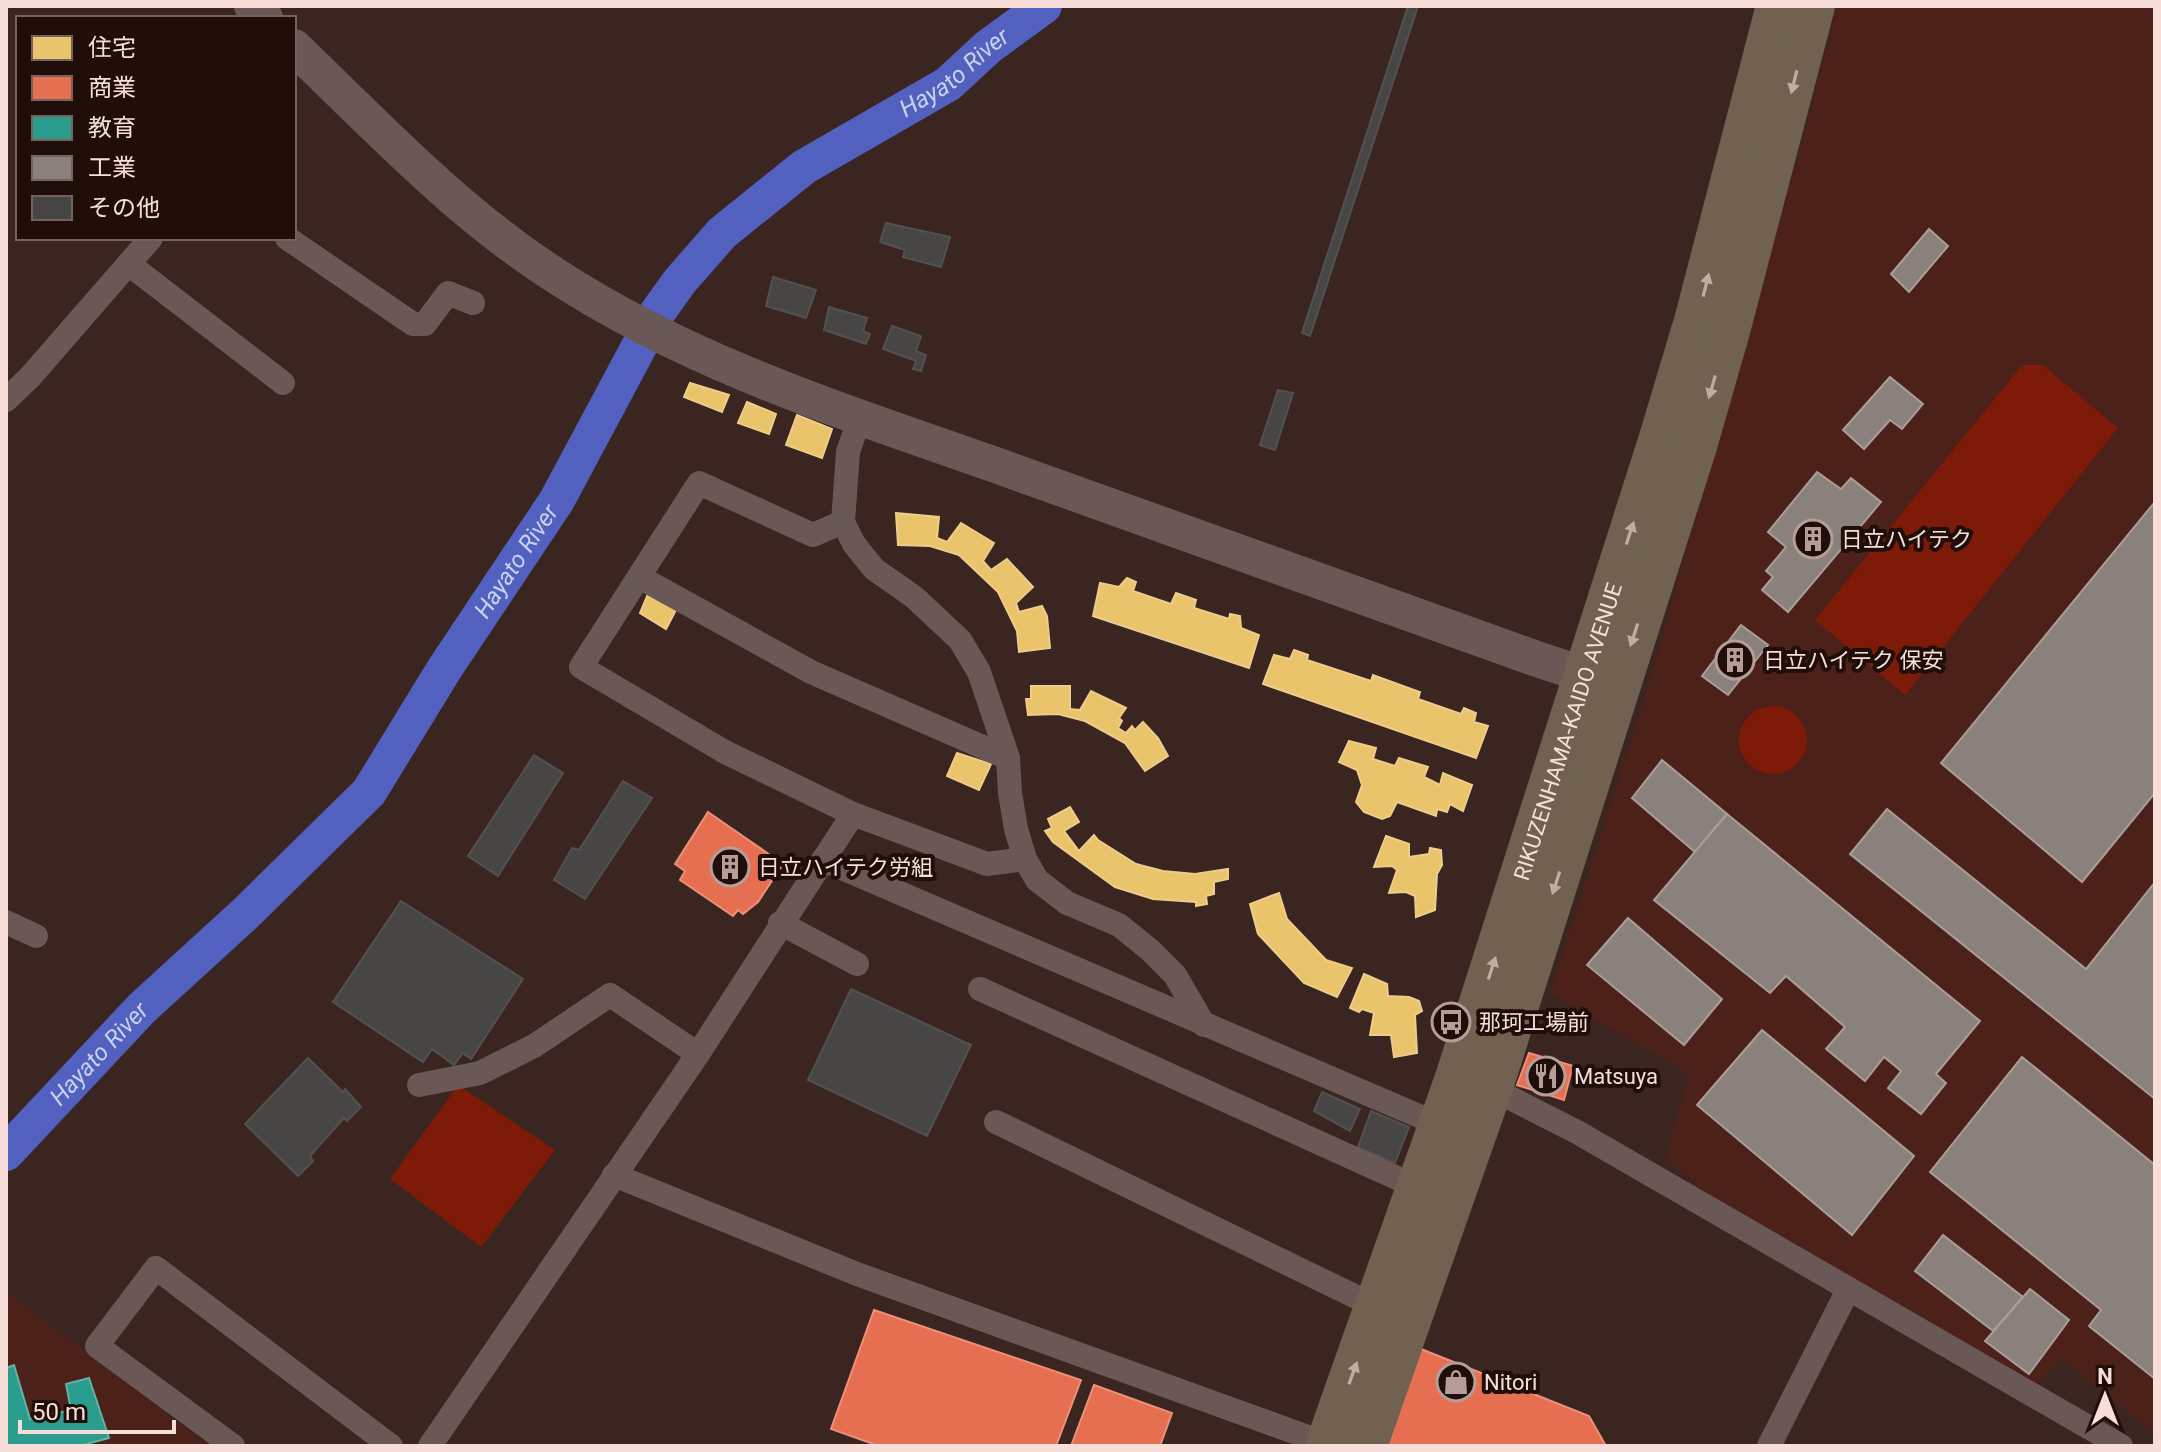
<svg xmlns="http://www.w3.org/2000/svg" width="2161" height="1452" viewBox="0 0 2161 1452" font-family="Roboto,'Noto Sans JP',sans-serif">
  <rect width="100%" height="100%" fill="#3a2520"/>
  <!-- built -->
  <g fill="#4b2119">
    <polygon points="1837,6 2155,6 2155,1434 2062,1359 2033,1389 1854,1284 1845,1273 1826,1265 1797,1244 1758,1227 1711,1197 1665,1158 1689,1074 1550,993 1646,693 1804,135"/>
    <polygon points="6,1291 209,1446 6,1446"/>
  </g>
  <!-- green -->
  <g fill="#7e1a08">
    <polygon points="2022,365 2043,365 2118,428 1905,695 1815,620"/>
    <circle cx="1773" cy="740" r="34"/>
    <polygon points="458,1085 555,1150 481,1247 390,1179"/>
  </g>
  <!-- homes -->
  <g fill="#e9c46a" stroke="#eecc8b" stroke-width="2">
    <polygon points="690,383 729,395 722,412 684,397"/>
    <polygon points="747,402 776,414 769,434 738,423"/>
    <polygon points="797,415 832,429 822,458 786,445"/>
    <polygon points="896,513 939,517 937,538 947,542 961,523 994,543 983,561 991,570 1007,559 1033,587 1016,603 1019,612 1042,606 1047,616 1050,648 1019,652 1017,631 998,592 959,555 930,546 898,545"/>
    <polygon points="1127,578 1136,582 1133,591 1171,604 1176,593 1196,600 1194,608 1229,619 1230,614 1240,616 1241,628 1259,635 1249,668 1093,616 1100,583 1119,587"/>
    <polygon points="648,594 676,610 666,629 640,613"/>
    <polygon points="1294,650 1308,655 1307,660 1371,681 1373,675 1420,692 1418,699 1461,714 1464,708 1476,713 1474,722 1488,726 1476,758 1263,684 1274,655 1290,659"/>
    <polygon points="1031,686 1070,686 1070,709 1080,710 1091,691 1126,708 1119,718 1122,721 1118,728 1126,733 1132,726 1135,730 1143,722 1158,738 1168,756 1145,771 1125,743 1085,721 1058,714 1028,715 1026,699 1031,699"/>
    <polygon points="1349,741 1376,748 1373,759 1395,766 1399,758 1428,767 1424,777 1440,785 1443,773 1472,785 1463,811 1450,804 1447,812 1437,809 1436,816 1397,802 1390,816 1382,819 1364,812 1356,802 1362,785 1357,770 1339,762"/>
    <polygon points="957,753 991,764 979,790 947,776"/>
    <polygon points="1070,807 1079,822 1064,831 1079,851 1094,835 1098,840 1136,864 1163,871 1195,874 1228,869 1228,879 1214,882 1214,894 1206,896 1207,904 1196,906 1196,902 1153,899 1115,887 1053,842 1045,831 1052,828 1048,819"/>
    <polygon points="1386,836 1409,844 1409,857 1429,854 1430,848 1441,850 1442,865 1437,874 1435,910 1416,917 1415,896 1406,892 1389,893 1397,870 1392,866 1374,867"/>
    <polygon points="1279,893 1287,919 1326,960 1352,968 1337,997 1304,983 1258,934 1250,904"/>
    <polygon points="1364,974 1387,984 1388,996 1409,997 1419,1001 1422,1011 1415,1015 1417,1053 1394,1057 1391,1035 1370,1035 1374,1013 1362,1009 1359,1012 1350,1008"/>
  </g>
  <!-- shops -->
  <g fill="#e76f51" stroke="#ec907a" stroke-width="2">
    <polygon points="708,812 783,864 758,902 743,914 738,910 733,916 680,880 685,871 675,864"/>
    <polygon points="1529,1053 1573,1066 1564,1100 1517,1085"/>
    <polygon points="874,1310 1081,1380 1056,1446 879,1446 831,1429"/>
    <polygon points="1421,1349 1589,1416 1606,1446 1382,1446"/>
    <polygon points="1094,1385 1172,1413 1160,1446 1071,1446"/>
  </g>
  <!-- schools -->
  <polygon fill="#2a9d8f" stroke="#68b0a5" stroke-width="2" points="14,1365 30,1419 71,1410 66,1384 89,1378 109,1438 79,1446 6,1446 6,1368"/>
  <!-- industry -->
  <g fill="#8a817c" stroke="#ab9d98" stroke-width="2">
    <polygon points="1929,229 1948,246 1909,292 1891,274"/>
    <polygon points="1890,377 1923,404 1902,429 1890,420 1864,449 1843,430"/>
    <polygon points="1817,472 1841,489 1851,478 1881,502 1788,612 1762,590 1773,577 1766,571 1786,547 1768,532"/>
    <polygon points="2154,503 2155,793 2082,882 1941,763"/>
    <polygon points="1741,625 1768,645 1728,695 1702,676"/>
    <polygon points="1662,760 1727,814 1695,852 1632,798"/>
    <polygon points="1887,809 2086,969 2155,882 2155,1099 1850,854"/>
    <polygon points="1727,814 1980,1021 1936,1074 1946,1083 1921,1114 1888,1088 1901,1071 1884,1057 1865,1081 1826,1049 1845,1027 1786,976 1770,993 1654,900"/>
    <polygon points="1628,918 1722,999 1684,1045 1587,965"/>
    <polygon points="1762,1030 1914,1156 1852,1235 1697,1105"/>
    <polygon points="2022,1057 2155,1165 2155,1379 2089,1326 2101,1310 1930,1172"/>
    <polygon points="1943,1235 2023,1297 1993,1331 1915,1271"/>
    <polygon points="2030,1289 2069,1320 2029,1374 1985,1341"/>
  </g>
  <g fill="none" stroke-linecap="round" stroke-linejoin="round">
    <!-- river -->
    <path stroke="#5261c0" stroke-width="36" id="s1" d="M 6,1153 L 142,1008 L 247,912 L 369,792 L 445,668 L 557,500 L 657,313 L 680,281 L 722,233 L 804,167 L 948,84 L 988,47 L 1044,6"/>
  </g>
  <!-- building -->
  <g fill="#474644" stroke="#525151" stroke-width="2">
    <polygon points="1408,6 1418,6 1310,336 1302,333"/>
    <polygon points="886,223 950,237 941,267 903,257 905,250 880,242"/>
    <polygon points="773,277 816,290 806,318 766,306"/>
    <polygon points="829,307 867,318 863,331 870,334 866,344 824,330"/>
    <polygon points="892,326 921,336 916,351 926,355 921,371 913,369 916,361 883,349"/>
    <polygon points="1278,390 1293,393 1275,450 1260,445"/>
    <polygon points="534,755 563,773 498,876 468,856"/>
    <polygon points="623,781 652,798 585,899 554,880 572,848 579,850"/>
    <polygon points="401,901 523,979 471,1059 463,1053 454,1065 432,1049 423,1062 333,1002"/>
    <polygon points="851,989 971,1045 927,1136 808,1080"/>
    <polygon points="308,1058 343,1092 345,1089 361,1107 347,1121 344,1118 310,1156 313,1161 298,1176 245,1124"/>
    <polygon points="1322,1092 1360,1109 1350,1131 1314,1111"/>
    <polygon points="1371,1111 1409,1127 1395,1163 1358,1147"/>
  </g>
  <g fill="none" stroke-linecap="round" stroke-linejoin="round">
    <!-- street -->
    <g stroke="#695855" stroke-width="24">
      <polyline points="287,238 413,324 425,324 448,293 473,303"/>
      <polyline points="130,265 283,383"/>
      <polyline points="6,400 30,377 151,238"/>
      <polyline points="860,417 848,452 843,522 854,544 874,569 914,597 960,640 979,672 1008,758 1010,793 1016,829 1025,859 1037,880 1067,903 1119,925 1150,950 1175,975 1204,1025"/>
      <polyline points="843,522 813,535 699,483 581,667 725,752 853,814 987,864 1025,859"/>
      <polyline points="641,578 811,672 1008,758"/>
      <polyline points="823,860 1440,1125"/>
      <polyline points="6,922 36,936"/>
      <polyline points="780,923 857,964"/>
      <polyline points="980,989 1419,1188"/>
      <polyline points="1483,1084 1577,1132 2121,1446"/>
      <polyline points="419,1085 480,1073 534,1046 610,995 698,1054"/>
      <polyline points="996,1122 1377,1307"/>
      <polyline points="614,1175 857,1274 1333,1446"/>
      <polyline points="233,1446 97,1346 156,1268 391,1446"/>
      <polyline points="430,1446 698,1054 853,814"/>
      <polyline points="1769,1446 1848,1290"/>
    </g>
    <!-- secondary -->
    <g stroke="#695855" stroke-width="36">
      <polyline points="252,6 265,18"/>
      <path d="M 294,47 C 376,126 457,212 553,274 C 692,365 848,413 1004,468 C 1181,531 1357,595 1534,658 L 1612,684"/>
    </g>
    <!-- highway -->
    <g stroke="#706150" stroke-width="44">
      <path id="s2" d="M 1327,1446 L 1458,1075 L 1661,438 L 1696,321 L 1778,6"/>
      <polyline points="1365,1446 1491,1087 1695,446 1728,331 1813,6"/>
    </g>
  </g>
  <!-- one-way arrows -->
  <defs><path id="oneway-solid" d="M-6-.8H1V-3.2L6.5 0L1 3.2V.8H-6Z" transform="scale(2)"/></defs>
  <g fill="#c2aca2">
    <use href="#oneway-solid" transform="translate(1794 82) rotate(104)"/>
    <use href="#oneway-solid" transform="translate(1706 285) rotate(-76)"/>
    <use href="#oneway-solid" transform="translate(1712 387) rotate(106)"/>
    <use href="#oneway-solid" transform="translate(1630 533) rotate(-72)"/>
    <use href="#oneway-solid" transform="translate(1634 635) rotate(108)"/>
    <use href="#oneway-solid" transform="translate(1556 883) rotate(108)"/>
    <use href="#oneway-solid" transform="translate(1492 968) rotate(-72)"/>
    <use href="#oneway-solid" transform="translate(1353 1373) rotate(-70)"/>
  </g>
  <!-- icons -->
  <defs>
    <g id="building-ring" transform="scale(2)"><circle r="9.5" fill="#1f0e0a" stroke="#b69d98" stroke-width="1.5"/><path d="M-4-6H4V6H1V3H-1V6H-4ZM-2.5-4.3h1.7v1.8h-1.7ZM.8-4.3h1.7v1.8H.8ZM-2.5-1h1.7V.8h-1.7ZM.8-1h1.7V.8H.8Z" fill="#b69d98"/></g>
    <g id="bus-ring" transform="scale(2)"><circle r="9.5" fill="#1f0e0a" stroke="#b69d98" stroke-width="1.5"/><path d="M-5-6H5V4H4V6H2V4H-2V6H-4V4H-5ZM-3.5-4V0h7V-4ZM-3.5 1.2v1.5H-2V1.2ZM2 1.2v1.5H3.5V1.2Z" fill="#b69d98"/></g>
    <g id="restaurant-ring" transform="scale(2)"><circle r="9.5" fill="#1f0e0a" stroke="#b69d98" stroke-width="1.5"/><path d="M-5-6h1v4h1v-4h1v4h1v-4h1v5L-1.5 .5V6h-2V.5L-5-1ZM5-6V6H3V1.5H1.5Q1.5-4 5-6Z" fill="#b69d98"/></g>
    <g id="shop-ring" transform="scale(2)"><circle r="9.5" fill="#1f0e0a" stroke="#b69d98" stroke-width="1.5"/><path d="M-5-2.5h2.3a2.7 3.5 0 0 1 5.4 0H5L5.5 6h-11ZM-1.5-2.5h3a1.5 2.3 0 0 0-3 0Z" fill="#b69d98"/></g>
  </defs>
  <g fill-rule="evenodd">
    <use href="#building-ring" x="1813" y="539"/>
    <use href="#building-ring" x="1735" y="660"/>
    <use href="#building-ring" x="730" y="867"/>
    <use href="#bus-ring" x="1451" y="1022"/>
    <use href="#restaurant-ring" x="1546" y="1076"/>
    <use href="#shop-ring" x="1456" y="1382"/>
  </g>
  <g text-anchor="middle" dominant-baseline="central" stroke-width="8" stroke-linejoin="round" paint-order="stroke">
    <!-- poi labels -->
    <g font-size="22" fill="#f8ded8" stroke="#1f0e0a" text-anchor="start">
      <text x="1841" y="539">日立ハイテク</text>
      <text x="1763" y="660">日立ハイテク 保安</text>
      <text x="758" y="867">日立ハイテク労組</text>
      <text x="1479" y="1022">那珂工場前</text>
      <text x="1574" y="1076">Matsuya</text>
      <text x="1484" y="1382">Nitori</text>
    </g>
    <!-- street labels -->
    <g font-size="22" fill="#f8ded8" stroke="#1f0e0a">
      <text stroke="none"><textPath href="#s2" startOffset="754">RIKUZENHAMA-KAIDO AVENUE</textPath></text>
    </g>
    <!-- water labels -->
    <g font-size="24" font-style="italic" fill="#c9d1ec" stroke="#1f0e0a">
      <text stroke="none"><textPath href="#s1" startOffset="1458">Hayato River</textPath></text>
      <text stroke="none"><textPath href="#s1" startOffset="786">Hayato River</textPath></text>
      <text stroke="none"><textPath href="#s1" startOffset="136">Hayato River</textPath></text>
    </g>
  </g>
  <!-- border -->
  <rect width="2161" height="1452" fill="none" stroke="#f8ded8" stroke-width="16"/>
  <!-- legend -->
  <rect x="16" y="16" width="280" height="224" fill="#1f0e0a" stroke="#76615c" stroke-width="2"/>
  <rect x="32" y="36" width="40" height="24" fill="#e9c46a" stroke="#76615c" stroke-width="2"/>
  <text x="88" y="56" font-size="24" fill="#f8ded8">住宅</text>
  <rect x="32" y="76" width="40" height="24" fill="#e76f51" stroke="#76615c" stroke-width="2"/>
  <text x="88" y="96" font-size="24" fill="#f8ded8">商業</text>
  <rect x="32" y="116" width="40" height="24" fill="#2a9d8f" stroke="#76615c" stroke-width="2"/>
  <text x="88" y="136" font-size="24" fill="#f8ded8">教育</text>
  <rect x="32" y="156" width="40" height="24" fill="#8a817c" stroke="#76615c" stroke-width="2"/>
  <text x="88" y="176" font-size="24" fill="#f8ded8">工業</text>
  <rect x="32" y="196" width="40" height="24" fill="#474644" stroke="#76615c" stroke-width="2"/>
  <text x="88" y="216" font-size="24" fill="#f8ded8">その他</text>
  <!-- north arrow -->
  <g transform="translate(2105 1396)" stroke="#1f0e0a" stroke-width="6" paint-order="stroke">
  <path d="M0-6L14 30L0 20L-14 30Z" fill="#f8ded8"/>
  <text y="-12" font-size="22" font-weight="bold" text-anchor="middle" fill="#f8ded8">N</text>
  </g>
  <!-- scale -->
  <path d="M20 1420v12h154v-12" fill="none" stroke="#f8ded8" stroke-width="4"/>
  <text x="32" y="1420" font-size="24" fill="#f8ded8" stroke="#1f0e0a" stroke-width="6" paint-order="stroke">50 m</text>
</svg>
